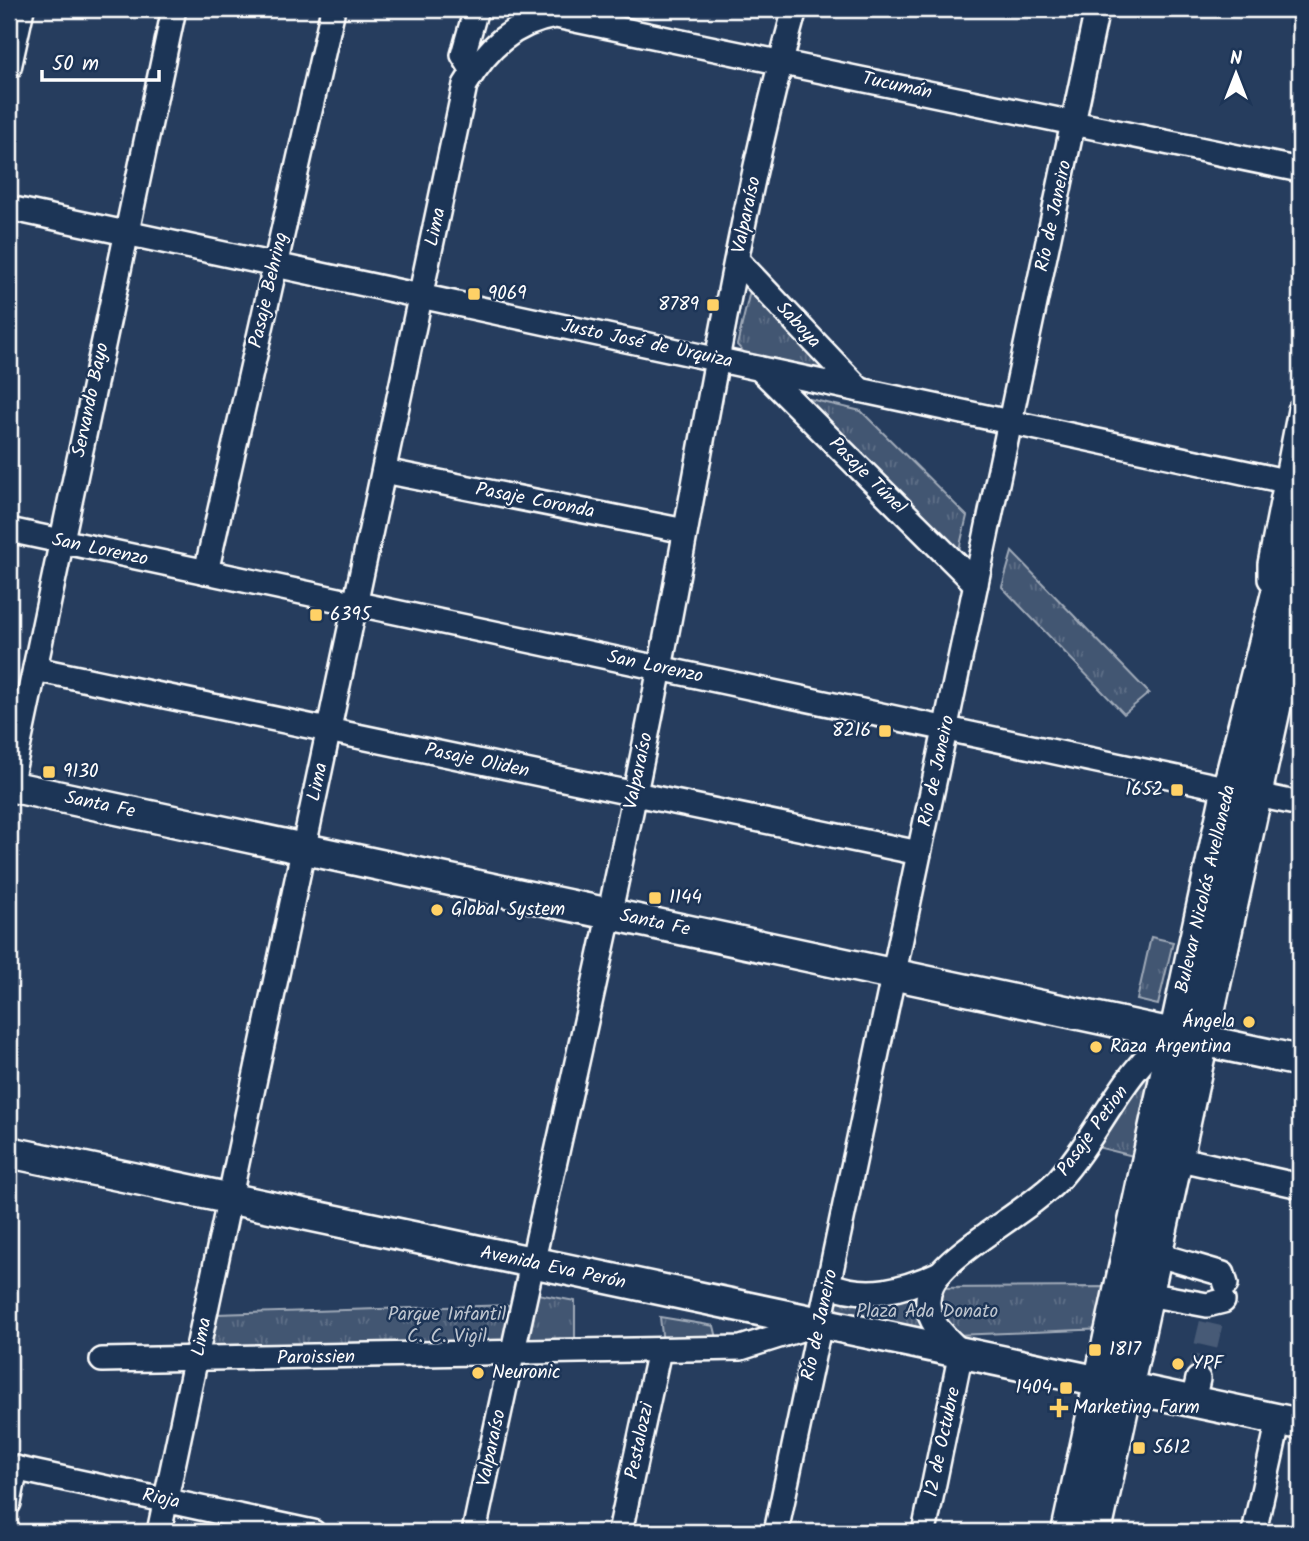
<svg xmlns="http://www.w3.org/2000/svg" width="1309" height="1541" viewBox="0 0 1309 1541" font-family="Kalam,sans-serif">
  <defs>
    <pattern id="grass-tufts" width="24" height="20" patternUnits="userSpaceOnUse" patternTransform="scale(1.75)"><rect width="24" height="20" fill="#425672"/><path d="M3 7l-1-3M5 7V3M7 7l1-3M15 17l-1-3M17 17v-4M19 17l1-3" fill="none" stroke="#5e6f87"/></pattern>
  </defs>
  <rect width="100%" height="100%" fill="#263d5e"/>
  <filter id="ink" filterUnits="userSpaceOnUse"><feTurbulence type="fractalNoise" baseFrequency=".0143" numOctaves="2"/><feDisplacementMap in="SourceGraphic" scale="14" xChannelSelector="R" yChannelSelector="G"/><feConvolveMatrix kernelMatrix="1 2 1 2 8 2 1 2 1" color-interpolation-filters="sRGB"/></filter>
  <g filter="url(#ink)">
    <!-- grass -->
    <g fill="url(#grass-tufts)" stroke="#a0aab8" stroke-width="2">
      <polygon points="750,291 838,379 749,358 737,345"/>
      <polygon points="797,396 861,411 967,516 958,554"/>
      <polygon points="1012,552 1149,693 1124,714 1002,587"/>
      <polygon points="1151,937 1173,942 1158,1005 1137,1000"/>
      <polygon points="1159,1052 1137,1157 1093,1146"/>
      <polygon points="1115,1287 1106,1329 955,1335 829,1318 829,1298 921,1288"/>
      <polygon points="538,1294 575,1301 575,1345 528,1346"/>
      <polygon points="511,1305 504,1344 210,1352 216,1314"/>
      <polygon points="660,1317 714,1326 718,1342 663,1343"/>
    </g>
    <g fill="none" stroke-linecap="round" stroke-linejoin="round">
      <!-- minor-tunnel -->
      <polyline stroke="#475a76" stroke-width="23" stroke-dasharray="23 11" stroke-linecap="butt" points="1198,1379 1213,1315"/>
      <!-- minor casing -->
      <g stroke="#fff" stroke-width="28">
        <g id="minor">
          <polyline points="9,68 22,9"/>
          <polyline points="473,71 463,55 476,9"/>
          <polyline points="9,208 1285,481"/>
          <polyline points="737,260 860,390"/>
          <polyline points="760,369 976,584"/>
          <polyline points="384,471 685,531"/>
          <polyline points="9,530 1300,804"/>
          <polyline points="206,572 333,9"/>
          <polyline points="1270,579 1270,564 1300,410"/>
          <polyline points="35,669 919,853"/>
          <polyline points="9,791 174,9"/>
          <polyline points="1176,1158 1300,1186"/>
          <polyline points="1155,1254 1223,1274 1226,1284"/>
          <path d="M 828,1284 C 867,1300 903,1290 940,1273"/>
          <polyline points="1147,1294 1207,1305 1223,1301"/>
          <polyline points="102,1360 741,1348 820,1323"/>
          <polyline points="1193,1401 1198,1379"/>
          <polyline points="9,1467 313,1532"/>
          <polyline points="9,1503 16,1468"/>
          <path d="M 159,1532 L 465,85 C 487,48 513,23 556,16 L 1300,170"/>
          <path d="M 474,1532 C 534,1244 604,957 660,668 C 703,448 735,225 795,9"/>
          <polyline points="620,1532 659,1350"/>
          <polyline points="776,1532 1097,9"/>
          <path d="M 924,1532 L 961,1352 C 942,1334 918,1315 932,1285 C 947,1253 1028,1212 1058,1180 C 1099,1135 1123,1069 1173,1034"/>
          <polyline points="1254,1532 1279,1419"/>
        </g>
      </g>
      <!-- major casing -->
      <g stroke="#fff" stroke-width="35">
        <g id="major">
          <polyline points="9,786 1300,1061"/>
          <polyline points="9,1152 1300,1424"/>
          <polyline points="1067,1532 1226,796 1300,501"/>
          <polyline points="1096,1532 1300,593"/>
        </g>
      </g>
      <!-- minor -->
      <use href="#minor" stroke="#1d3557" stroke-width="23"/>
      <!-- major -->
      <use href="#major" stroke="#1d3557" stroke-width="30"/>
    </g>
  </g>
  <!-- markers -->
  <g fill="#ffd166" stroke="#1d3557" stroke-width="2.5">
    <rect x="467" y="287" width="14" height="14" rx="3.5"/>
    <rect x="706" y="298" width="14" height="14" rx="3.5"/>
    <rect x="309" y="608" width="14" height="14" rx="3.5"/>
    <rect x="878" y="724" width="14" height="14" rx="3.5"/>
    <rect x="42" y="765" width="14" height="14" rx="3.5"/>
    <rect x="1170" y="783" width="14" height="14" rx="3.5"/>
    <rect x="648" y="891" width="14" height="14" rx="3.5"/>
    <circle cx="437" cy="910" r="7"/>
    <circle cx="1249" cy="1022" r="7"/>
    <circle cx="1096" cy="1047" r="7"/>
    <rect x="1088" y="1343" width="14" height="14" rx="3.5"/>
    <circle cx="1178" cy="1364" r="7"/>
    <circle cx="478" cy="1373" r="7"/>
    <rect x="1059" y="1381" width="14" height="14" rx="3.5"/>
    <path d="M1055.5 1397.5h7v7h7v7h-7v7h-7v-7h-7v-7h7z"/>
    <rect x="1132" y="1441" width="14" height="14" rx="3.5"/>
  </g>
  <g text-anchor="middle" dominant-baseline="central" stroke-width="5" stroke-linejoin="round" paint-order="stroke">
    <!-- street labels -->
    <g font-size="19" fill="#fff" stroke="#1d3557">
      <text transform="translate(897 86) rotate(12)">Tucumán</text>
      <text transform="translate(747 215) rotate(-78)">Valparaíso</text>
      <text transform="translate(1054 216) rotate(-78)">Río de Janeiro</text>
      <text transform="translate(436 227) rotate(-78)">Lima</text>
      <text transform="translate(269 290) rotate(-77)">Pasaje Behring</text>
      <text transform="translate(798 325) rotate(47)">Saboya</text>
      <text transform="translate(647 344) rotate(12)">Justo José de Urquiza</text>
      <text transform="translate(91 400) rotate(-78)">Servando Bayo</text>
      <text transform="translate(867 476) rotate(45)">Pasaje Túnel</text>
      <text transform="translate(535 501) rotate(11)">Pasaje Coronda</text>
      <text transform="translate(100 550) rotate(12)">San Lorenzo</text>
      <text transform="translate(655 667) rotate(12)">San Lorenzo</text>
      <text transform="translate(477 761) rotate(12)">Pasaje Oliden</text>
      <text transform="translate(639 771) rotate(-78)">Valparaíso</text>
      <text transform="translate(937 771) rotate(-78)">Río de Janeiro</text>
      <text transform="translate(318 782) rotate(-78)">Lima</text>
      <text transform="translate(100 805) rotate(12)">Santa Fe</text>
      <text transform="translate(1206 889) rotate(-77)">Bulevar Nicolás Avellaneda</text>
      <text transform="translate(655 923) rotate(12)">Santa Fe</text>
      <text transform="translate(1093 1131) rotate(-54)">Pasaje Petion</text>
      <text transform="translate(553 1268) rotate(12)">Avenida Eva Perón</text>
      <text transform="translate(820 1325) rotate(-78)">Río de Janeiro</text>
      <text transform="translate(202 1337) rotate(-79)">Lima</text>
      <text transform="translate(316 1358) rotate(-1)">Paroissien</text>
      <text transform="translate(640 1441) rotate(-78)">Pestalozzi</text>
      <text transform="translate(943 1442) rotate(-78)">12 de Octubre</text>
      <text transform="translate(492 1448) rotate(-78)">Valparaíso</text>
      <text transform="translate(161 1499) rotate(12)">Rioja</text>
    </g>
    <!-- poi labels -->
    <g font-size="19" fill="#fff" stroke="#1d3557" text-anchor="start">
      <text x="488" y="294">9069</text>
      <text x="699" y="305" text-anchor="end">8789</text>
      <text x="330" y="615">6395</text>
      <text x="871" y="731" text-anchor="end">8216</text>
      <text x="63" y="772">9130</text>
      <text x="1163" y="790" text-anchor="end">1652</text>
      <text x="669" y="898">1144</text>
      <text x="451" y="910">Global System</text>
      <text x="1235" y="1022" text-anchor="end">Ángela</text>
      <text x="1110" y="1047">Raza Argentina</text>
      <text x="1109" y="1350">1817</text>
      <text x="1192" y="1364">YPF</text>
      <text x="492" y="1373">Neuronic</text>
      <text x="1052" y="1388" text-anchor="end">1404</text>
      <text x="1073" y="1408">Marketing Farm</text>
      <text x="1153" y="1448">5612</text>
    </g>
    <!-- park labels -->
    <g font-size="19" fill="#bdc4ce" stroke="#1d3557">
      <text x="927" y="1312">Plaza Ada Donato</text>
      <text x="447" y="1315">Parque Infantil<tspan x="447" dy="22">C. C. Vigil</tspan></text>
    </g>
  </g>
  <!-- margin -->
  <rect width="1309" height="1541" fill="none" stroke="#1d3557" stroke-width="35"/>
  <rect x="18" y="18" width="1274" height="1506" fill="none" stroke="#fff" stroke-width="2.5" filter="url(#ink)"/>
  <!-- north arrow -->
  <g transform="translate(1236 74)" stroke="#1d3557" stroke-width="5" paint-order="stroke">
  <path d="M0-5L12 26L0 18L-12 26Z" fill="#ffffff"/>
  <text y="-10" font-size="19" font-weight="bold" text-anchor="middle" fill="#ffffff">N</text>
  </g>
  <!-- scale -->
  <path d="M42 70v10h117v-10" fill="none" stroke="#ffffff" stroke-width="3.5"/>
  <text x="52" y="70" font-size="21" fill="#ffffff" stroke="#1d3557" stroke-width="5" paint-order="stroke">50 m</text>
</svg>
